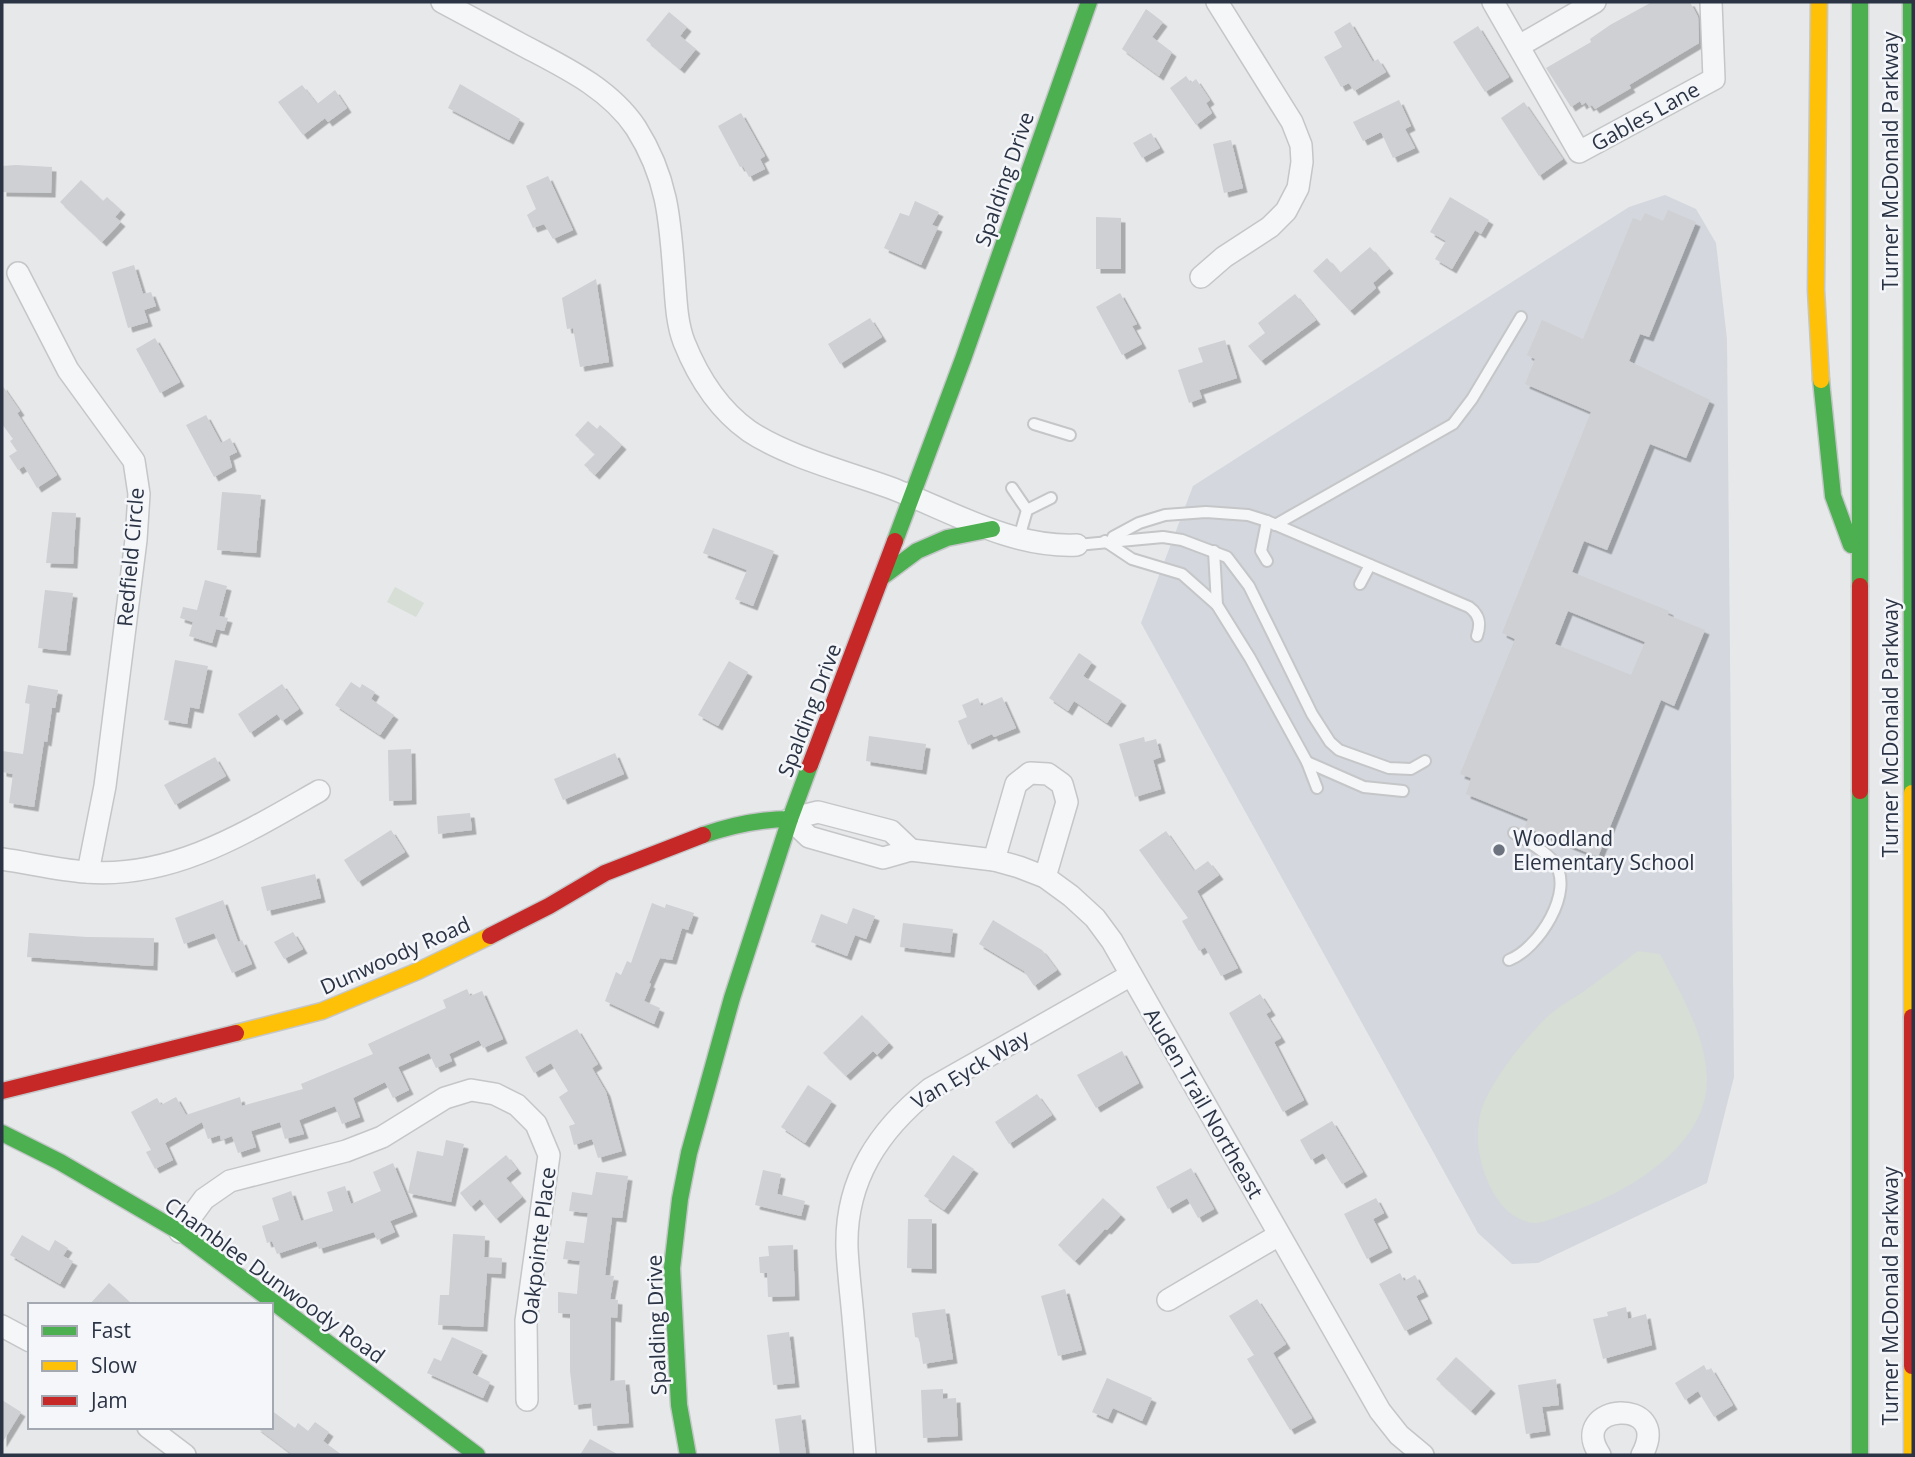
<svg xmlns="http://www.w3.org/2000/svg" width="1915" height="1457" viewBox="0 0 1915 1457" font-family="'Open Sans',sans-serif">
  <defs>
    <filter id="shadow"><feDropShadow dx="4.5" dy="4.5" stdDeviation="0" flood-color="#0004"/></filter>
  </defs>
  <rect width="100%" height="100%" fill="#e6e8ea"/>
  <!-- built -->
  <polygon fill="#d4d7dd" points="1665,195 1696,209 1716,243 1727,339 1734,1077 1707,1183 1538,1263 1512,1264 1478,1233 1141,623 1193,486 1629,207"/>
  <!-- green -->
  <g fill="#d6ded6">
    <polygon points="395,587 424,603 416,617 387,602"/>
    <path d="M 1638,951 L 1660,954 C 1680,992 1705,1034 1707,1077 C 1709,1147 1625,1194 1568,1213 C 1558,1216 1543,1224 1533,1223 C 1509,1219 1494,1199 1486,1177 C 1479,1158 1476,1141 1479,1121 C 1482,1090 1526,1037 1548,1016 C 1558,1007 1572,999 1583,992 C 1602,978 1620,964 1638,951 Z"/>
  </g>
  <!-- building -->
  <g fill="#ced0d3" fill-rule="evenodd" filter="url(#shadow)">
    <polygon points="1652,2 1690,2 1698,17 1699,43 1629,85 1631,88 1595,109 1592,105 1589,107 1586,102 1582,105 1580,101 1571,107 1546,68 1591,42 1590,39 1610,25"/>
    <polygon points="1146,9 1163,22 1152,37 1172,52 1159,76 1122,49"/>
    <polygon points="669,12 687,27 680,36 696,49 680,69 646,40"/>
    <polygon points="1350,22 1373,62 1378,59 1386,72 1354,91 1349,83 1341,87 1324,57 1342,47 1334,32"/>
    <polygon points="1478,26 1509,77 1485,92 1453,42"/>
    <polygon points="1186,76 1191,83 1196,79 1210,100 1206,103 1212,113 1196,125 1170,88"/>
    <polygon points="460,84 520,119 509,140 448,108"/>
    <polygon points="302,85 317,104 335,90 347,108 328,122 325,118 303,135 278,102"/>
    <polygon points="1399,100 1411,126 1405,129 1415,148 1393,158 1381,132 1363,141 1353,122"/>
    <polygon points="1524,102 1563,159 1539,176 1501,118"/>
    <polygon points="741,113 765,156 760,159 765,169 749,177 743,166 740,167 718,126"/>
    <polygon points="1151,133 1160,148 1142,158 1133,143"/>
    <polygon points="1231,140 1243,188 1224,193 1213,144"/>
    <polygon points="16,165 52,167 51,193 2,192 2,166"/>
    <polygon points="548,176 573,230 553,239 544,224 533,228 527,215 536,209 526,186"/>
    <polygon points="81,180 103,201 107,197 121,210 115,217 121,222 102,242 60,202"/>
    <polygon points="1450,197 1489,220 1481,234 1475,230 1452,269 1435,259 1446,241 1430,232"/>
    <polygon points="915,201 939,212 932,225 938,227 921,265 884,248 900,213 909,216"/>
    <path d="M 1668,210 L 1696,222 L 1649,337 L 1640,334 L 1629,361 L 1710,400 L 1686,458 L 1650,444 L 1607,550 L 1584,541 L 1572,572 L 1669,611 L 1668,615 L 1705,630 L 1674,706 L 1661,700 L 1598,857 L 1525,827 L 1528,819 L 1466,794 L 1471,778 L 1460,774 L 1515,639 L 1502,633 L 1591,412 L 1525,384 L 1535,359 L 1527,355 L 1542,320 L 1583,339 L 1633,218 L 1641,221 L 1645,213 L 1663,221 ZM 1568,611 L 1645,642 L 1631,675 L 1555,644 Z"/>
    <polygon points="1096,217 1121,218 1121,269 1096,269"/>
    <polygon points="1370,247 1389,269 1373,283 1376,288 1350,311 1313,271 1327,258 1340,273"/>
    <polygon points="134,265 143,294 151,292 156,306 144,310 148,322 128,328 112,272"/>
    <polygon points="596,279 609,362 580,367 573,328 567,329 562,298"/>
    <polygon points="1120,293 1137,324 1132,326 1142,344 1122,355 1096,307"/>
    <polygon points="1295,294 1316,320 1261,361 1248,346 1265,333 1258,323"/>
    <polygon points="870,318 882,337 840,364 828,344"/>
    <polygon points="155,338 180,382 160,393 136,349"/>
    <polygon points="1225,340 1237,378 1199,390 1202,398 1189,403 1178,370 1203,362 1198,348"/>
    <polygon points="2,385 20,411 17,413 57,475 37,488 24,466 18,470 9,456 17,451 10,441 13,439 2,424"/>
    <polygon points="206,415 221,443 230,438 237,452 229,456 232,467 214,477 186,425"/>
    <polygon points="588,421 597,429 600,425 622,445 595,475 584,465 595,454 575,435"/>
    <polygon points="222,492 261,495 256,553 217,550"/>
    <polygon points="52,512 76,513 73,564 46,563"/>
    <polygon points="713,528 774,551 753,606 735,599 747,570 703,553"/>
    <polygon points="205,580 227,586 219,616 228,618 224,631 216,629 212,643 189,636 193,622 180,618 183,607 197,610"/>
    <polygon points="45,590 73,593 66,651 38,648"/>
    <polygon points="1079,653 1092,662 1083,676 1122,701 1107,723 1074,701 1068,711 1049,698"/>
    <polygon points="175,660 208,666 199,709 190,707 187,724 164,720"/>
    <polygon points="729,661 748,672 718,726 698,715"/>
    <polygon points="351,682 360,688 362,684 375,692 371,699 394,715 380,735 335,705"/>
    <polygon points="282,684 299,709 282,721 277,714 250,733 238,714"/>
    <polygon points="28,685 58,690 55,708 52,708 47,742 44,741 34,807 9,803 13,774 2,772 2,751 23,754 30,704 25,703"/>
    <polygon points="1002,697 1016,728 994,737 992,734 968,745 958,721 967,717 962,705 978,698 981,706"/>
    <polygon points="869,736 926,744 922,770 866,761"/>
    <polygon points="1144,737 1145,742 1156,739 1161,757 1153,760 1161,789 1135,797 1119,744"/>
    <polygon points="411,749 412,800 389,801 388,750"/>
    <polygon points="615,753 624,774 563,800 554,779"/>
    <polygon points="215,757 226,776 175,805 164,785"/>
    <polygon points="470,813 472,830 438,834 437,816"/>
    <polygon points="391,830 405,852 358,882 344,860"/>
    <polygon points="1166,831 1194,871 1208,861 1219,875 1197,891 1238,968 1221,976 1205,947 1199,951 1182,921 1188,918 1139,850"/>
    <polygon points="315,874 321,898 267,911 261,887"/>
    <polygon points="223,900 238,942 242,940 252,964 232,973 214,933 184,944 175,918"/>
    <polygon points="652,903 665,908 666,904 694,913 688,930 682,928 672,960 660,958 649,983 651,984 644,1001 660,1008 654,1024 605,1001 616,972 621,975 627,961 631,963"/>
    <polygon points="853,908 875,916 866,939 855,935 847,956 811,942 821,914 847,924"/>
    <polygon points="993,920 1042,950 1057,970 1034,986 1024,971 979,944"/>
    <polygon points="903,923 953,929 950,953 900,947"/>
    <polygon points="293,932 303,949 284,959 274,942"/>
    <polygon points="29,933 87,937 154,938 153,966 27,957"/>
    <polygon points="467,989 470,996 482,991 503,1039 483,1048 479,1040 449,1054 452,1061 436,1068 429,1053 398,1067 409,1090 393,1098 385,1082 353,1098 360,1117 342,1124 335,1106 299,1120 304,1134 285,1139 280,1122 251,1131 256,1147 238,1153 232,1136 221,1140 220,1135 208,1139 202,1122 165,1143 173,1160 155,1169 146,1152 151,1150 131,1112 157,1098 161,1105 176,1097 186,1115 240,1097 242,1106 303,1089 301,1084 373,1054 368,1044 446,1008 443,1000"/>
    <polygon points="1260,994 1271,1011 1266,1014 1281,1038 1274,1042 1304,1100 1283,1112 1229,1013"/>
    <polygon points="862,1015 889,1043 877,1055 873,1051 846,1076 823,1053"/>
    <polygon points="577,1029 598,1064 592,1068 606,1092 622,1151 598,1158 592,1139 574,1145 569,1126 575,1124 559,1097 568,1091 551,1063 534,1073 525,1057"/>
    <polygon points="1122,1051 1139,1083 1096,1108 1077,1075"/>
    <polygon points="808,1085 832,1101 805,1143 781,1127"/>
    <polygon points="1037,1094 1052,1115 1009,1144 995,1122"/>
    <polygon points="1332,1121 1363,1172 1342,1184 1323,1153 1311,1160 1300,1140"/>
    <polygon points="446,1140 464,1144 451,1202 408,1193 417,1151 443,1156"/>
    <polygon points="506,1155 517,1169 506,1178 522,1197 496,1219 480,1199 471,1207 460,1193"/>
    <polygon points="953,1155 974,1169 944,1210 924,1196"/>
    <polygon points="393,1163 413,1212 390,1221 395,1232 377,1240 374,1232 319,1249 316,1241 277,1254 272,1241 267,1243 262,1226 279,1220 272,1198 291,1191 301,1221 333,1211 327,1192 345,1186 351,1204 381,1191 373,1172"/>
    <polygon points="1191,1168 1214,1209 1198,1218 1187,1198 1168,1209 1156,1187"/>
    <polygon points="763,1170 781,1174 777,1194 805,1201 801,1216 755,1205"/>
    <polygon points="596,1172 628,1176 622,1218 612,1217 605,1275 614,1276 610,1299 618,1300 617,1318 611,1317 610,1381 625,1380 629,1423 593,1426 591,1403 574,1405 570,1371 570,1314 558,1313 558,1292 577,1294 580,1261 563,1259 566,1241 584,1243 588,1213 569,1211 572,1192 592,1195"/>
    <polygon points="1103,1198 1121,1215 1107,1230 1105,1229 1075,1261 1058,1245"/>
    <polygon points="1376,1198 1384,1213 1373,1219 1388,1248 1367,1259 1344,1214"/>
    <polygon points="908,1219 932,1219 932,1269 907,1268"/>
    <polygon points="453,1234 485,1236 484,1257 502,1258 501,1274 487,1273 483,1327 438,1325 440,1295 449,1295"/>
    <polygon points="22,1235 49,1251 55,1240 68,1248 63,1256 73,1261 60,1284 10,1255"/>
    <polygon points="793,1245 795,1296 768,1297 767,1273 760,1273 759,1257 769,1256 768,1246"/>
    <polygon points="1400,1273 1404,1281 1415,1275 1424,1292 1416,1296 1428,1319 1405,1331 1379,1284"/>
    <polygon points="109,1283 133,1305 89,1305"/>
    <polygon points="1065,1289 1082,1350 1058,1356 1041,1296"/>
    <polygon points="1257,1299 1286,1344 1273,1353 1312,1418 1290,1430 1247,1359 1254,1355 1229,1316"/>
    <polygon points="1626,1307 1628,1319 1646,1314 1652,1345 1603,1359 1593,1319 1608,1316 1607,1312"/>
    <polygon points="945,1309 953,1359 923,1364 919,1338 915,1337 912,1313"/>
    <polygon points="789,1332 795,1383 773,1385 767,1335"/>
    <polygon points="452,1337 483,1351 472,1373 490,1382 483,1398 427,1373 434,1358 441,1361"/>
    <polygon points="1456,1357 1491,1389 1471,1411 1436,1379"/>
    <polygon points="1704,1365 1707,1371 1711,1368 1733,1405 1714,1417 1698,1391 1685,1400 1675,1383"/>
    <polygon points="1107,1378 1152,1398 1142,1421 1113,1408 1108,1419 1092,1412"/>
    <polygon points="1556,1379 1559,1405 1542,1407 1546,1431 1526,1434 1518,1385"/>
    <polygon points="943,1389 943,1399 956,1398 958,1436 923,1438 921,1390"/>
    <polygon points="2,1400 21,1412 2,1443"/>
    <polygon points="271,1410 295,1428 298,1423 308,1431 315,1422 329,1432 323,1441 342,1455 293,1455 256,1427 271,1427"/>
    <polygon points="801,1415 806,1455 780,1455 775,1419"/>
    <polygon points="590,1439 619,1455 580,1455"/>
  </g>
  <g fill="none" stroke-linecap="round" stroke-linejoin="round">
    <!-- lane casing -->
    <g stroke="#c4c6c8" stroke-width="14">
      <g id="lane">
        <polyline points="1034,424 1070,435"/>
        <polyline points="1012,488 1027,510"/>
        <polyline points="1275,525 1453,424 1472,399 1521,317"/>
        <path d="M 1113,537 L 1139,523 L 1165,515 L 1206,512 L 1248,515 L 1267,521 L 1469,607 C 1480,615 1481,624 1477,636"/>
        <polyline points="1019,538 1027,510 1051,498"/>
        <polyline points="1105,541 1132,559 1182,574 1217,605 1250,658 1307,762 1317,788"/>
        <polyline points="1077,545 1163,537 1182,540 1227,557 1249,586 1312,714 1330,742 1339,750 1389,768 1411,769 1425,761"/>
        <polyline points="1214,551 1217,605"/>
        <polyline points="1267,561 1261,551 1267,521"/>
        <polyline points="1360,584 1370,565"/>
        <polyline points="1307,762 1364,787 1403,791"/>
        <path d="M 1509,960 C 1538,949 1576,891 1554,862 C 1544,850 1527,841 1514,833"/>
      </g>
    </g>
    <!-- street casing -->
    <g stroke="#c4c6c8" stroke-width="24">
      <g id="street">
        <path d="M 442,2 C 470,17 498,32 526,47 C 566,68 610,89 636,128 C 667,177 670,218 674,274 C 676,297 676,321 684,342 C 698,377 718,409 749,431 C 788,457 847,472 891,488 C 951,511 1011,548 1077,545"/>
        <polyline points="1493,2 1579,152 1714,79 1711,2"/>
        <polyline points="1519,46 1595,2"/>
        <polyline points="18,273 68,370 134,461 139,494 136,540 105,786 88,872"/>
        <polyline points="1201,277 1224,257 1270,227 1286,211 1298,188 1302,162 1301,145 1292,122 1217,2"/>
        <polyline points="790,819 809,837 883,858 911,850 994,860 1019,867 1045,877 1071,896 1095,918 1112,941 1380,1411 1399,1435 1423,1455"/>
        <polyline points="790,819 818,812 891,831 911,850"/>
        <path d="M 2,859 C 30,863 58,870 86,872 C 173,879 247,832 319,791"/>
        <polyline points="994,860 1016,784 1030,773 1048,774 1062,784 1067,802 1045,877"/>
        <polyline points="180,1232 204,1199 230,1181 346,1151 382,1137 445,1098 471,1090 495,1094 517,1105 536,1124 549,1155 526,1321 527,1400"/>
        <polyline points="1168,1300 1279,1235"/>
        <polyline points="2,1326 30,1341"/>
        <polyline points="148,1427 185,1455"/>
        <path d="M 865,1455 C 861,1409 857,1363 853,1317 C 851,1294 848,1271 847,1248 C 845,1180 879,1130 930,1089 L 1131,975"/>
        <path d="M 1600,1455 C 1565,1403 1674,1395 1642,1455"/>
      </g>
    </g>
    <!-- fast casing -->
    <g stroke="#c4c6c8" stroke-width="19">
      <g id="fast">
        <polyline points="1860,2 1860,586"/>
        <polyline points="1911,2 1912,793"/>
        <polyline points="1821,380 1833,496 1851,545"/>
        <polyline points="895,541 963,359 1089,2"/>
        <polyline points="882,577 917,551 947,538 992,529"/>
        <polyline points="1860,791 1860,1455"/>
        <path d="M 703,835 C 732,825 758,819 790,819"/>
        <polyline points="2,1133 60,1162 180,1232 477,1455"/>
        <polyline points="688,1455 679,1405 672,1268 680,1199 689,1153 732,998 790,819 810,765"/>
      </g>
    </g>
    <!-- slow casing -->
    <g stroke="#c4c6c8" stroke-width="19">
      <g id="slow">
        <polyline points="1819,2 1816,290 1821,380"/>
        <polyline points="1912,793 1912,1017"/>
        <polyline points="236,1033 322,1011 418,971 490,936"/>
        <polyline points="1912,1366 1912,1455"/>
      </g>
    </g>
    <!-- jam casing -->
    <g stroke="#c4c6c8" stroke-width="19">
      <g id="jam">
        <polyline points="1860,586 1860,791"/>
        <polyline points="810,765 895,541"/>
        <polyline points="490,936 549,906 605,873 703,835"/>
        <polyline points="1912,1017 1912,1366"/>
        <polyline points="2,1091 236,1033"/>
      </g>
    </g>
    <!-- lane -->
    <use href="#lane" stroke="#f5f6f7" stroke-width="10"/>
    <!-- street -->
    <use href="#street" stroke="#f5f6f7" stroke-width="21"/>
    <!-- fast -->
    <use href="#fast" stroke="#4caf50" stroke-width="16"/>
    <!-- slow -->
    <use href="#slow" stroke="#ffc107" stroke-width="16"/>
    <!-- jam -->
    <use href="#jam" stroke="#c62828" stroke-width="16"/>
  </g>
  <!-- markers -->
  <circle fill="#6c737f" stroke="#f4f6f9" stroke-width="2.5" cx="1499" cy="850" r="7"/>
  <g text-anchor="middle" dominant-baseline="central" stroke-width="5" stroke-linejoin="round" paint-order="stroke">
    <!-- street labels -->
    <g font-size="21" fill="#2b3445" stroke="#f4f6f9">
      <text transform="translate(1645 116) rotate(-29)">Gables Lane</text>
      <text transform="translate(1890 161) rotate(-90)">Turner McDonald Parkway</text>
      <text transform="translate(1004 179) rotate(-71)">Spalding Drive</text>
      <text transform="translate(130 557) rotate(-85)">Redfield Circle</text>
      <text transform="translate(809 710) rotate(-69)">Spalding Drive</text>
      <text transform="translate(1890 728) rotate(-90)">Turner McDonald Parkway</text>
      <text transform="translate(395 955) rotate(-24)">Dunwoody Road</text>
      <text transform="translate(970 1069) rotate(-31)">Van Eyck Way</text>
      <text transform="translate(1204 1103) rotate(60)">Auden Trail Northeast</text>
      <text transform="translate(538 1246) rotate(-83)">Oakpointe Place</text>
      <text transform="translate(275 1280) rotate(36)">Chamblee Dunwoody Road</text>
      <text transform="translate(1890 1296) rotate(-90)">Turner McDonald Parkway</text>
      <text transform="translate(656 1325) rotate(-92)">Spalding Drive</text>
    </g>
    <!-- poi labels -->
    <g font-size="21" fill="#2b3445" stroke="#f4f6f9" text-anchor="start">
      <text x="1513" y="838">Woodland<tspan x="1513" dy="24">Elementary School</tspan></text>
    </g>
  </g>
  <!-- border -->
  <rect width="1915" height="1457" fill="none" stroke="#2b3445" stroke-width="7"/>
  <!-- legend -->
  <rect x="28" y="1303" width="245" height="126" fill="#f4f6f9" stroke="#a4a8b1" stroke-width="2"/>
  <rect x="42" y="1326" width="35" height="10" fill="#4caf50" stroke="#a4a8b1" stroke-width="2"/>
  <text x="91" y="1338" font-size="21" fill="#2b3445">Fast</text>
  <rect x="42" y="1361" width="35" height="10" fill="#ffc107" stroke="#a4a8b1" stroke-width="2"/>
  <text x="91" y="1373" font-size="21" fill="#2b3445">Slow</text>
  <rect x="42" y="1396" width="35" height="10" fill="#c62828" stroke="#a4a8b1" stroke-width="2"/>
  <text x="91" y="1408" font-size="21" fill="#2b3445">Jam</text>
</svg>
